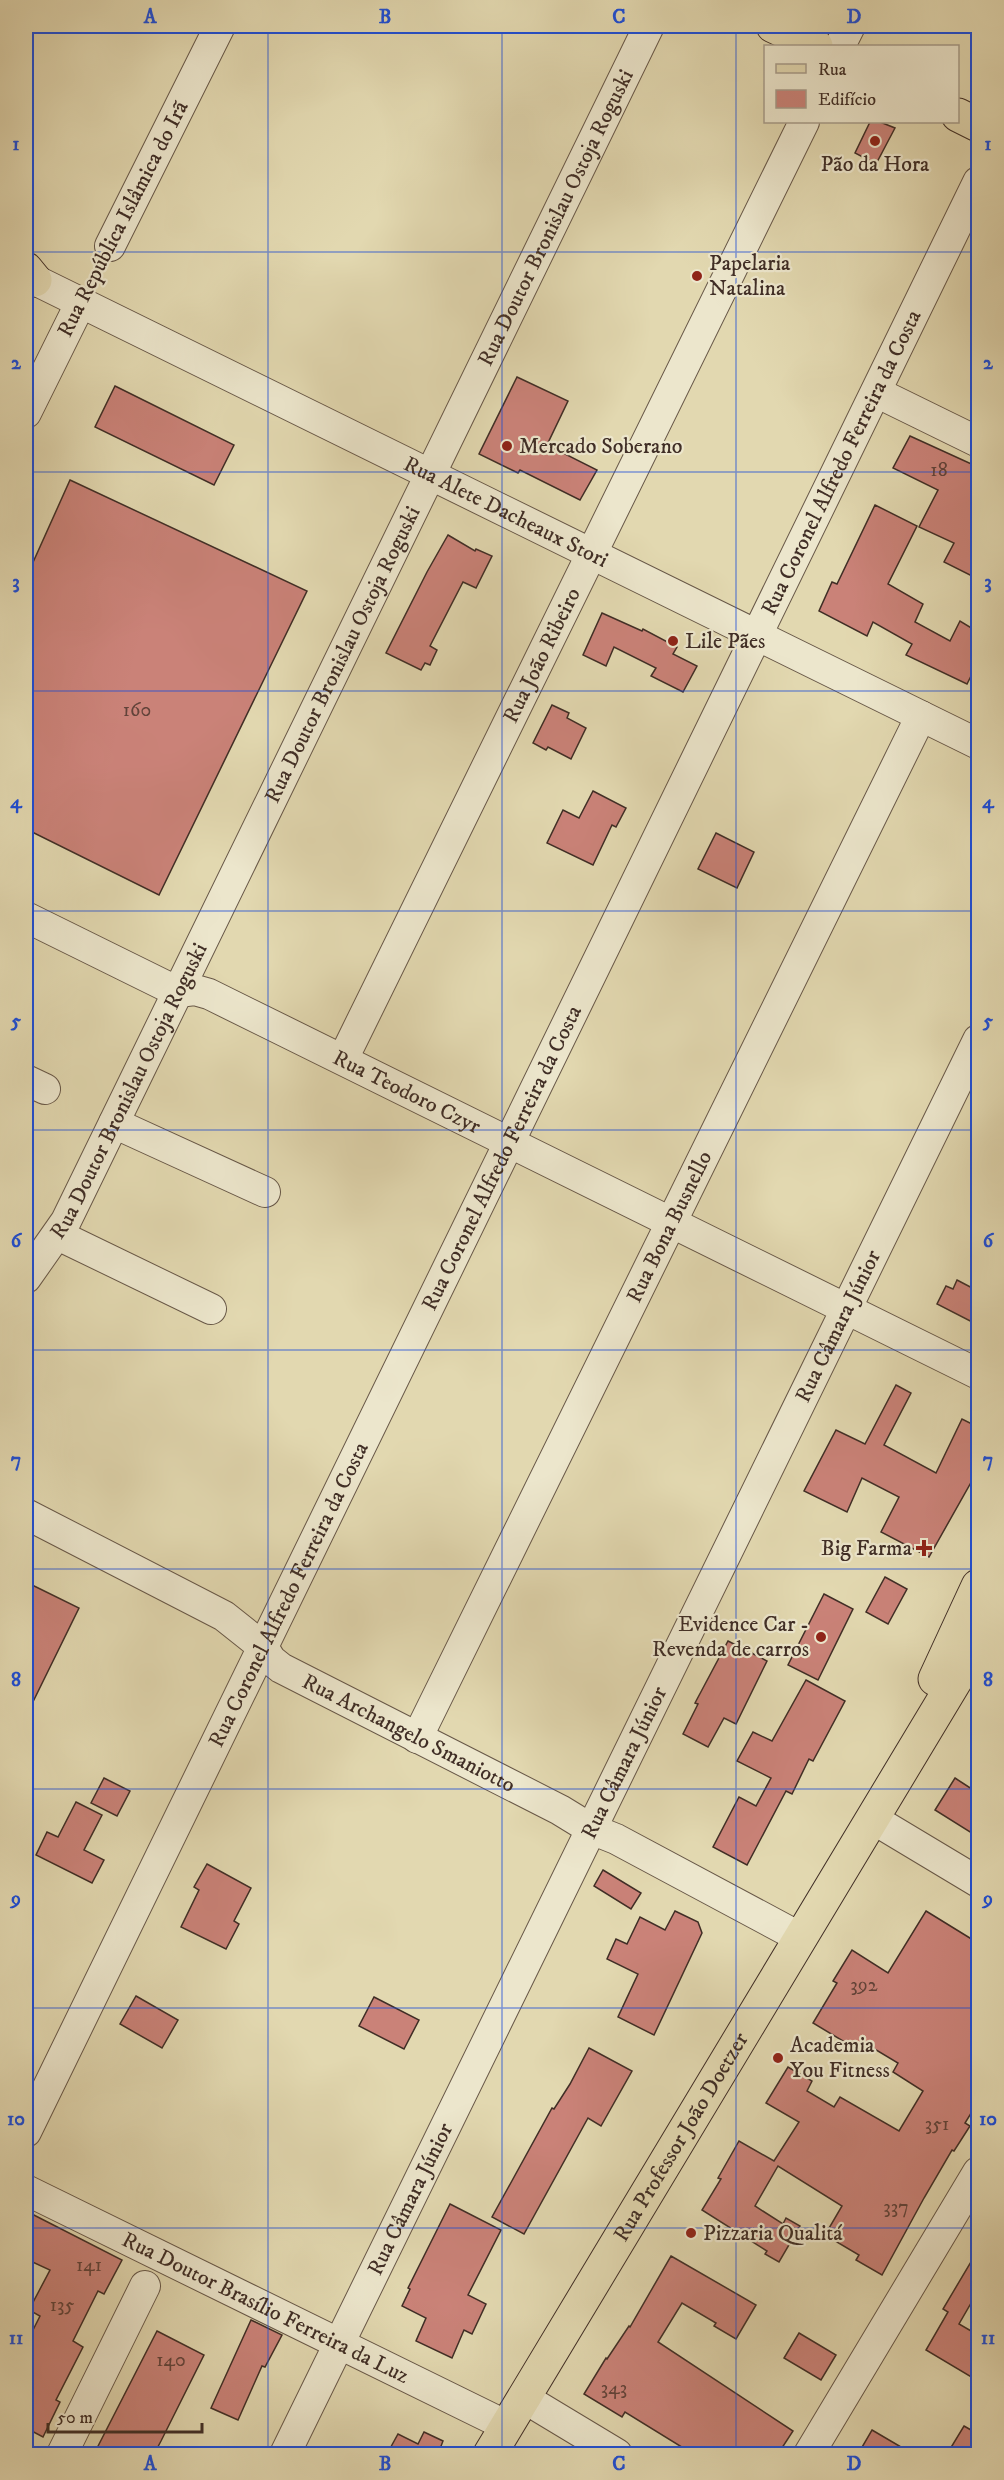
<svg xmlns="http://www.w3.org/2000/svg" width="1004" height="2480" viewBox="0 0 1004 2480" font-family="'IM FELL DW Pica',serif">
  <rect width="100%" height="100%" fill="#e2d8b0"/>
  <filter id="stains"><feTurbulence type="fractalNoise" baseFrequency=".00333" numOctaves="4"/><feColorMatrix values="0 0 0 0 .2 0 0 0 0 .09 0 0 0 0 .02 0 0 0 .5 -.17"/></filter>
  <radialGradient id="worn" r=".72"><stop offset=".6" stop-color="#630" stop-opacity="0"/><stop offset="1" stop-color="#630" stop-opacity=".3"/></radialGradient>
  <!-- building -->
  <g fill="#ca8278" stroke="#402e26" stroke-width="1.5">
    <polygon points="870,122 880,122 895,128 876,164 855,153"/>
    <polygon points="517,377 568,401 547,445 597,470 580,500 520,470 518,473 479,454"/>
    <polygon points="115,386 234,445 214,485 95,427"/>
    <polygon points="910,436 978,467 978,579 944,562 954,543 919,527 938,490 893,468"/>
    <polygon points="70,480 307,591 159,895 26,829 26,578"/>
    <polygon points="875,505 917,526 888,584 923,604 915,622 950,641 960,621 978,632 978,662 967,684 906,655 912,644 873,622 867,636 819,611 832,582 837,584"/>
    <polygon points="448,535 475,551 476,549 492,556 476,588 463,582 430,646 437,650 430,665 425,663 421,670 386,653 427,572"/>
    <polygon points="602,613 642,631 643,629 677,647 673,654 697,666 683,692 651,676 656,668 614,647 606,666 583,655"/>
    <polygon points="552,705 569,713 567,718 586,728 571,759 548,747 546,750 533,743"/>
    <polygon points="593,791 626,808 616,827 612,825 593,865 547,843 563,810 579,818"/>
    <polygon points="716,833 754,852 737,888 698,869"/>
    <polygon points="957,1280 978,1291 978,1325 937,1304 946,1286 953,1289"/>
    <polygon points="896,1385 911,1393 884,1445 936,1473 962,1419 978,1427 978,1470 929,1557 881,1532 899,1497 862,1478 847,1512 804,1491 836,1430 865,1444"/>
    <polygon points="885,1577 907,1589 888,1624 866,1612"/>
    <polygon points="26,1582 79,1608 26,1716"/>
    <polygon points="824,1594 853,1609 818,1680 788,1665"/>
    <polygon points="728,1641 767,1661 736,1724 724,1718 708,1747 683,1734 698,1704 695,1703"/>
    <polygon points="806,1680 845,1701 813,1761 809,1759 792,1794 786,1791 747,1865 713,1847 739,1797 756,1806 771,1778 737,1761 753,1732 772,1741"/>
    <polygon points="104,1778 130,1791 117,1816 91,1803"/>
    <polygon points="955,1778 978,1793 978,1837 935,1810"/>
    <polygon points="76,1802 102,1815 84,1850 104,1860 92,1883 36,1855 47,1832 58,1837"/>
    <polygon points="207,1864 251,1888 234,1921 239,1924 226,1949 181,1927 199,1890 194,1887"/>
    <polygon points="603,1870 641,1893 631,1909 594,1886"/>
    <polygon points="675,1911 698,1922 702,1933 654,2035 618,2017 638,1974 607,1959 616,1939 627,1944 640,1917 665,1930"/>
    <polygon points="926,1911 978,1943 978,2070 971,2082 978,2086 978,2102 965,2123 970,2126 954,2151 952,2150 924,2198 882,2275 856,2260 859,2255 825,2235 842,2206 778,2166 755,2206 783,2224 786,2218 800,2226 779,2262 765,2254 767,2251 702,2210 721,2179 718,2178 739,2141 774,2161 799,2122 766,2103 788,2067 812,2081 807,2091 834,2107 840,2097 899,2131 923,2091 893,2072 898,2063 863,2042 858,2050 813,2023 837,1983 833,1981 852,1950 888,1973"/>
    <polygon points="136,1996 178,2020 162,2048 120,2024"/>
    <polygon points="374,1997 419,2020 404,2049 359,2026"/>
    <polygon points="589,2048 632,2071 601,2126 588,2118 524,2234 492,2217 552,2108 554,2109 570,2084"/>
    <polygon points="450,2204 501,2230 468,2295 486,2304 472,2334 464,2330 452,2358 416,2341 426,2318 402,2306 410,2289 408,2288"/>
    <polygon points="26,2211 122,2260 104,2294 98,2291 73,2341 83,2347 56,2400 60,2402 43,2437 26,2428 26,2344 40,2316 29,2310 50,2270 26,2259"/>
    <polygon points="978,2250 978,2291 959,2324 978,2335 978,2381 926,2350 948,2312 943,2309"/>
    <polygon points="671,2256 756,2305 736,2339 714,2326 716,2323 682,2303 658,2342 793,2431 778,2454 693,2454 625,2412 622,2417 584,2394 606,2358 607,2359 629,2326 630,2327"/>
    <polygon points="251,2320 282,2335 265,2367 262,2366 238,2420 211,2408"/>
    <polygon points="157,2331 204,2355 161,2441 154,2454 94,2454"/>
    <polygon points="799,2333 836,2355 821,2380 784,2358"/>
    <polygon points="964,2426 978,2434 978,2454 947,2454"/>
    <polygon points="872,2430 913,2454 858,2454"/>
    <polygon points="424,2432 443,2441 438,2454 387,2454 398,2434 418,2444"/>
  </g>
  <g fill="none" stroke-linecap="round" stroke-linejoin="round">
    <!-- minor casing -->
    <g stroke="#685848" stroke-width="32">
      <g id="minor">
        <polyline points="840,46 850,26"/>
        <polyline points="110,246 220,26"/>
        <path id="s1" d="M 35,280 L 978,744"/>
        <polyline points="876,392 978,442"/>
        <polyline points="26,413 81,302"/>
        <path id="s2" d="M 26,917 L 178,992 L 195,990 L 209,994 L 978,1374"/>
        <path id="s3" d="M 343,1059 L 804,122"/>
        <polyline points="26,1080 45,1089"/>
        <polyline points="114,1123 265,1192"/>
        <polyline points="58,1235 211,1309"/>
        <path id="s4" d="M 26,1278 L 66,1221 L 649,26"/>
        <path id="s5" d="M 26,1514 L 224,1616 L 263,1647 L 271,1660 L 281,1668 L 560,1810 L 591,1829 L 616,1839 L 801,1938"/>
        <path id="s6" d="M 417,1738 L 921,716"/>
        <polyline points="873,1819 978,1882"/>
        <path id="s7" d="M 26,2132 L 978,182"/>
        <path id="s8" d="M 26,2190 L 507,2426"/>
        <polyline points="524,2398 617,2454"/>
        <polyline points="62,2454 145,2286"/>
        <path id="s9" d="M 285,2454 L 978,1040"/>
        <polyline points="809,2454 978,2172"/>
      </g>
    </g>
    <!-- major casing -->
    <g stroke="#402e26" stroke-width="35">
      <g id="major">
        <polyline points="773,26 816,46"/>
        <polyline points="958,115 978,125"/>
        <polyline points="935,1679 978,1586"/>
        <path id="s10" d="M 490,2454 L 978,1643"/>
      </g>
    </g>
    <!-- highway casing -->
    <g stroke="#402e26" stroke-width="35">
      <polyline id="highway" points="26,269 35,280"/>
    </g>
    <!-- path -->
    <polyline stroke="#402e26" stroke-width="4" stroke-dasharray="4.5 3" stroke-linecap="butt" points="91,283 98,268"/>
    <!-- minor -->
    <use href="#minor" stroke="#ece6cc" stroke-width="30"/>
    <!-- major -->
    <use href="#major" stroke="#e2d8b0" stroke-width="33"/>
    <!-- highway -->
    <use href="#highway" stroke="#e2d8b0" stroke-width="33"/>
  </g>
  <!-- grid -->
  <path fill="none" stroke="#1d4ed8" stroke-width="1.5" stroke-opacity="0.55" d="M 268,26 L 268,2454M 502,26 L 502,2454M 736,26 L 736,2454M 26,252 L 978,252M 26,472 L 978,472M 26,691 L 978,691M 26,911 L 978,911M 26,1130 L 978,1130M 26,1350 L 978,1350M 26,1569 L 978,1569M 26,1789 L 978,1789M 26,2008 L 978,2008M 26,2228 L 978,2228"/>
  <!-- markers -->
  <g fill="#8f2418" stroke="#ece6cc" stroke-width="2">
    <circle cx="875" cy="141" r="6"/>
    <circle cx="697" cy="276" r="6"/>
    <circle cx="507" cy="446" r="6"/>
    <circle cx="673" cy="641" r="6"/>
    <path d="M921 1539h6v6h6v6h-6v6h-6v-6h-6v-6h6z"/>
    <circle cx="821" cy="1637" r="6"/>
    <circle cx="778" cy="2058" r="6"/>
    <circle cx="691" cy="2233" r="6"/>
  </g>
  <g text-anchor="middle" dominant-baseline="central" stroke-width="4.5" stroke-linejoin="round" paint-order="stroke">
    <!-- number labels -->
    <g font-size="20" fill="#62433a">
      <text x="939" y="470">18</text>
      <text x="137" y="710">160</text>
      <text x="864" y="1985">392</text>
      <text x="937" y="2124">351</text>
      <text x="896" y="2207">337</text>
      <text x="89" y="2265">141</text>
      <text x="62" y="2305">135</text>
      <text x="171" y="2360">140</text>
      <text x="614" y="2388">343</text>
    </g>
    <!-- poi labels -->
    <g font-size="22" fill="#402e26" stroke="#ece6cc" text-anchor="start">
      <text x="875" y="164" text-anchor="middle">Pão da Hora</text>
      <text x="709" y="263">Papelaria<tspan x="709" dy="25">Natalina</tspan></text>
      <text x="519" y="446">Mercado Soberano</text>
      <text x="685" y="641">Lile Pães</text>
      <text x="912" y="1548" text-anchor="end">Big Farma</text>
      <text x="809" y="1624" text-anchor="end">Evidence Car -<tspan x="809" dy="25">Revenda de carros</tspan></text>
      <text x="790" y="2045">Academia<tspan x="790" dy="25">You Fitness</tspan></text>
      <text x="703" y="2233">Pizzaria Qualitá</text>
    </g>
    <!-- street labels -->
    <g font-size="22" fill="#402e26" stroke="#ece6cc">
      <text stroke="none"><textPath href="#s4" startOffset="1186">Rua Doutor Bronislau Ostoja Roguski</textPath></text>
      <text transform="translate(123 219) rotate(-63)">Rua República Islâmica do Irã</text>
      <text stroke="none"><textPath href="#s7" startOffset="1858">Rua Coronel Alfredo Ferreira da Costa</textPath></text>
      <text stroke="none"><textPath href="#s1" startOffset="525">Rua Alete Dacheaux Stori</textPath></text>
      <text stroke="none"><textPath href="#s4" startOffset="700">Rua Doutor Bronislau Ostoja Roguski</textPath></text>
      <text stroke="none"><textPath href="#s3" startOffset="450">Rua João Ribeiro</textPath></text>
      <text stroke="none"><textPath href="#s4" startOffset="214">Rua Doutor Bronislau Ostoja Roguski</textPath></text>
      <text stroke="none"><textPath href="#s2" startOffset="422">Rua Teodoro Czyr</textPath></text>
      <text stroke="none"><textPath href="#s7" startOffset="1084">Rua Coronel Alfredo Ferreira da Costa</textPath></text>
      <text stroke="none"><textPath href="#s6" startOffset="570">Rua Bona Busnello</textPath></text>
      <text stroke="none"><textPath href="#s9" startOffset="1256">Rua Câmara Júnior</textPath></text>
      <text stroke="none"><textPath href="#s7" startOffset="598">Rua Coronel Alfredo Ferreira da Costa</textPath></text>
      <text stroke="none"><textPath href="#s5" startOffset="444">Rua Archangelo Smaniotto</textPath></text>
      <text stroke="none"><textPath href="#s9" startOffset="770">Rua Câmara Júnior</textPath></text>
      <text stroke="none"><textPath href="#s10" startOffset="370">Rua Professor João Doetzer</textPath></text>
      <text stroke="none"><textPath href="#s9" startOffset="284">Rua Câmara Júnior</textPath></text>
      <text stroke="none"><textPath href="#s8" startOffset="267">Rua Doutor Brasílio Ferreira da Luz</textPath></text>
    </g>
  </g>
  <!-- margin -->
  <rect width="1004" height="2480" fill="none" stroke="#e2d8b0" stroke-width="66"/>
  <!-- legend -->
  <rect x="764" y="45" width="195" height="78" fill="#ece6cc" stroke="#a79c8a" stroke-width="1.5"/>
  <rect x="776" y="64" width="30" height="9" fill="#e2d8b0" stroke="#a79c8a" stroke-width="1.5"/>
  <text x="818" y="75" font-size="18" fill="#402e26">Rua</text>
  <rect x="776" y="90" width="30" height="18" fill="#ca8278" stroke="#a79c8a" stroke-width="1.5"/>
  <text x="818" y="105" font-size="18" fill="#402e26">Edifício</text>
  <!-- scale -->
  <path d="M48 2423v9h154v-9" fill="none" stroke="#402e26" stroke-width="3"/>
  <text x="57" y="2423" font-size="18" fill="#402e26" stroke="#ece6cc" stroke-width="4.5" paint-order="stroke">50 m</text>
  <rect x="33" y="33" width="938" height="2414" fill="none" stroke="#1d4ed8" stroke-width="2"/>
  <g font-size="20" text-anchor="middle" font-weight="bold" fill="#1d4ed8">
    <text x="150" y="23">A</text>
    <text x="385" y="23">B</text>
    <text x="619" y="23">C</text>
    <text x="854" y="23">D</text>
    <text x="16" y="150">1</text>
    <text x="988" y="150">1</text>
    <text x="16" y="369">2</text>
    <text x="988" y="369">2</text>
    <text x="16" y="588">3</text>
    <text x="988" y="588">3</text>
    <text x="16" y="808">4</text>
    <text x="988" y="808">4</text>
    <text x="16" y="1027">5</text>
    <text x="988" y="1027">5</text>
    <text x="16" y="1247">6</text>
    <text x="988" y="1247">6</text>
    <text x="16" y="1466">7</text>
    <text x="988" y="1466">7</text>
    <text x="16" y="1686">8</text>
    <text x="988" y="1686">8</text>
    <text x="16" y="1905">9</text>
    <text x="988" y="1905">9</text>
    <text x="16" y="2125">10</text>
    <text x="988" y="2125">10</text>
    <text x="16" y="2344">11</text>
    <text x="988" y="2344">11</text>
    <text x="150" y="2470">A</text>
    <text x="385" y="2470">B</text>
    <text x="619" y="2470">C</text>
    <text x="854" y="2470">D</text>
  </g>
  <rect width="100%" height="100%" filter="url(#stains)"/>
  <rect width="100%" height="100%" fill="url(#worn)"/>
</svg>
